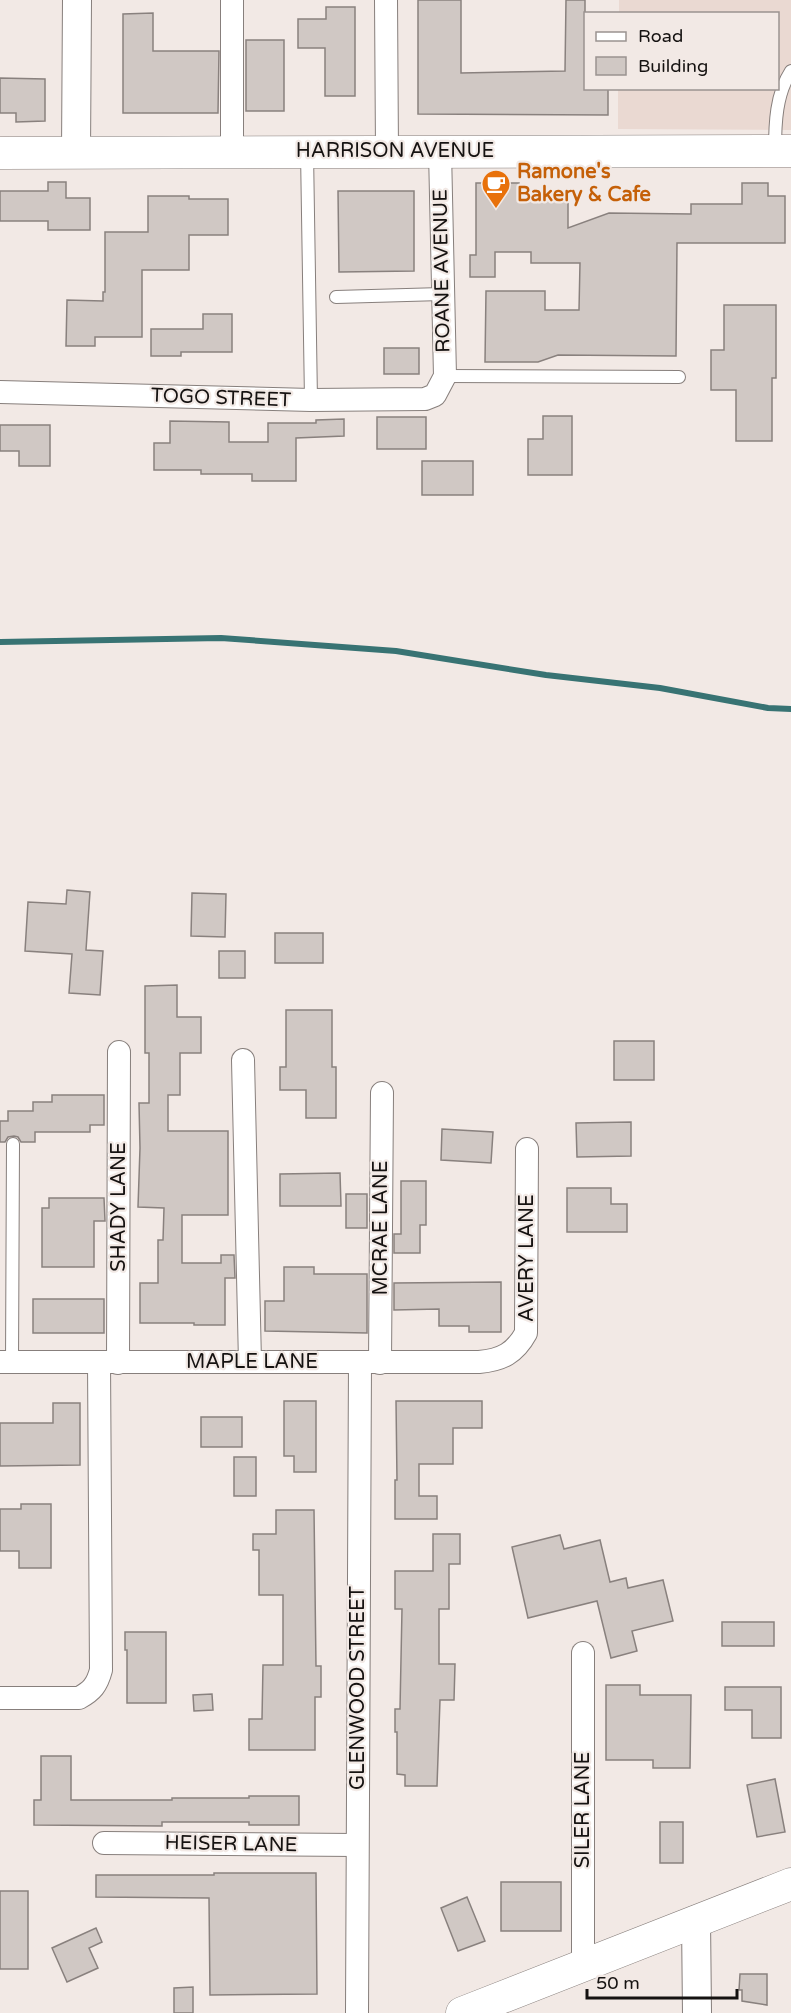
<svg xmlns="http://www.w3.org/2000/svg" width="791" height="2013" viewBox="0 0 791 2013" font-family="'Varela Round',sans-serif">
  <rect width="100%" height="100%" fill="#f2e9e5"/>
  <!-- built -->
  <polygon fill="#ead9d2" points="619,0 791,0 791,130 618,129 618,89 778,88 778,14 619,13"/>
  <g fill="none" stroke-linecap="round" stroke-linejoin="round">
    <!-- stream -->
    <polyline stroke="#387373" stroke-width="6" points="0,642 221,638 396,651 546,675 660,688 768,708 791,709"/>
  </g>
  <!-- building -->
  <g fill="#d0c8c4" stroke="#89817e" stroke-width="1.5">
    <polygon points="418,0 461,0 461,73 565,71 566,0 585,0 585,88 608,88 608,115 418,114"/>
    <polygon points="326,7 355,7 355,96 325,96 325,48 298,48 298,19 326,19"/>
    <polygon points="153,13 153,51 219,51 218,113 123,113 123,14"/>
    <rect x="246" y="40" width="38" height="71"/>
    <polygon points="0,78 45,79 45,121 16,122 16,113 0,113"/>
    <polygon points="48,182 66,182 66,198 90,198 90,230 48,230 48,221 0,221 0,191 48,191"/>
    <polygon points="476,183 519,183 519,197 568,197 568,228 609,213 691,214 691,204 742,204 742,183 768,183 768,196 785,196 785,243 677,243 676,356 558,355 538,362 485,362 486,291 545,291 545,310 579,310 580,263 531,263 531,252 495,252 495,277 470,277 470,255 476,255"/>
    <polygon points="338,191 414,191 414,271 339,272"/>
    <polygon points="148,196 189,196 189,199 228,199 228,235 189,235 189,270 142,270 142,337 95,337 95,346 66,346 67,300 103,301 103,292 105,292 105,232 148,232"/>
    <polygon points="724,305 776,305 776,378 772,378 772,441 736,441 736,390 711,390 711,350 724,350"/>
    <polygon points="203,314 232,314 232,352 181,352 181,356 151,356 151,329 203,329"/>
    <rect x="384" y="348" width="35" height="26"/>
    <polygon points="543,416 572,416 572,475 528,475 528,439 543,439"/>
    <rect x="377" y="417" width="49" height="32"/>
    <polygon points="344,419 344,436 296,438 296,481 252,481 252,474 201,474 201,470 154,470 154,443 170,443 170,421 229,422 229,442 268,442 268,423 316,423 316,420"/>
    <polygon points="0,425 50,425 50,466 19,466 19,451 0,451"/>
    <rect x="422" y="461" width="51" height="34"/>
    <polygon points="67,890 90,892 86,950 103,951 100,995 69,993 72,954 25,951 28,902 66,904"/>
    <polygon points="192,893 226,894 225,937 191,936"/>
    <rect x="275" y="933" width="48" height="30"/>
    <rect x="219" y="951" width="26" height="27"/>
    <polygon points="177,985 177,1017 201,1017 201,1053 180,1053 180,1095 168,1095 168,1131 228,1131 228,1215 182,1215 182,1263 221,1263 221,1255 234,1255 235,1278 225,1278 225,1325 194,1325 194,1323 140,1323 140,1283 158,1283 158,1240 163,1240 164,1208 138,1207 140,1148 139,1103 149,1103 149,1053 145,1053 145,986"/>
    <polygon points="286,1010 332,1010 332,1067 336,1067 336,1118 306,1118 306,1090 280,1090 280,1067 286,1067"/>
    <rect x="614" y="1041" width="40" height="39"/>
    <polygon points="52,1095 104,1095 104,1125 90,1125 90,1132 35,1132 35,1142 21,1142 18,1137 14,1136 8,1137 5,1142 0,1142 0,1121 8,1121 8,1111 33,1111 33,1102 52,1102"/>
    <polygon points="631,1122 631,1156 577,1157 576,1123"/>
    <polygon points="442,1129 493,1132 491,1163 441,1160"/>
    <polygon points="340,1173 341,1206 280,1206 280,1174"/>
    <polygon points="401,1181 426,1181 426,1225 420,1225 420,1253 394,1253 394,1234 401,1234"/>
    <polygon points="567,1188 611,1188 611,1204 627,1204 627,1232 567,1232"/>
    <rect x="346" y="1194" width="21" height="34"/>
    <polygon points="49,1198 104,1198 105,1221 94,1221 94,1267 42,1267 42,1208 49,1208"/>
    <polygon points="284,1267 314,1267 314,1274 367,1274 367,1333 265,1331 265,1301 284,1301"/>
    <polygon points="501,1282 501,1332 469,1332 469,1326 439,1326 439,1309 394,1310 394,1283"/>
    <rect x="33" y="1299" width="71" height="34"/>
    <polygon points="284,1401 316,1401 316,1472 294,1472 294,1456 284,1456"/>
    <polygon points="396,1401 482,1401 482,1428 453,1428 453,1464 419,1464 419,1496 437,1496 437,1519 395,1519 395,1480 397,1480"/>
    <polygon points="53,1403 80,1403 80,1465 0,1466 0,1423 53,1423"/>
    <rect x="201" y="1417" width="41" height="30"/>
    <rect x="234" y="1457" width="22" height="39"/>
    <polygon points="21,1504 51,1504 51,1568 19,1568 19,1551 0,1551 0,1509 21,1509"/>
    <polygon points="276,1510 314,1510 316,1666 321,1666 321,1697 315,1697 315,1750 249,1750 249,1719 262,1719 263,1665 283,1665 283,1595 259,1595 259,1550 253,1550 253,1534 276,1534"/>
    <polygon points="433,1534 460,1534 460,1564 449,1564 449,1609 439,1609 439,1664 455,1664 454,1700 440,1700 437,1786 405,1786 405,1775 397,1774 397,1732 395,1732 395,1709 400,1709 402,1609 395,1609 395,1571 433,1571"/>
    <polygon points="560,1535 564,1549 600,1540 610,1582 626,1578 628,1588 663,1580 673,1621 632,1631 637,1651 611,1658 597,1601 528,1618 512,1547"/>
    <rect x="722" y="1622" width="52" height="24"/>
    <polygon points="125,1632 166,1632 166,1703 127,1703 127,1650 125,1650"/>
    <polygon points="606,1685 640,1685 640,1695 691,1695 690,1768 653,1768 653,1760 606,1760"/>
    <polygon points="725,1687 781,1687 781,1738 752,1738 752,1710 725,1710"/>
    <polygon points="212,1694 213,1710 194,1711 193,1695"/>
    <polygon points="41,1756 71,1756 71,1800 172,1800 172,1798 249,1798 249,1796 299,1796 299,1825 249,1825 249,1822 162,1822 162,1826 34,1825 34,1800 41,1800"/>
    <polygon points="775,1779 785,1832 757,1837 747,1785"/>
    <rect x="660" y="1822" width="23" height="41"/>
    <polygon points="214,1873 316,1873 317,1994 210,1995 209,1898 96,1897 96,1875 214,1875"/>
    <rect x="501" y="1882" width="60" height="49"/>
    <rect x="0" y="1891" width="28" height="78"/>
    <polygon points="467,1897 485,1941 458,1951 441,1908"/>
    <polygon points="96,1928 102,1942 89,1948 98,1968 67,1982 52,1948"/>
    <polygon points="740,1974 767,1974 767,2005 742,2001 742,1990 739,1990"/>
    <polygon points="193,1987 193,2013 174,2013 174,1988"/>
  </g>
  <g fill="none" stroke-linecap="round" stroke-linejoin="round">
    <!-- service casing -->
    <g stroke="#877f7c" stroke-width="14">
      <g id="service">
        <path d="M 775,151 C 775,123 776,94 791,71"/>
        <polyline points="307,152 311,400"/>
        <polyline points="336,297 442,294"/>
        <polyline points="445,376 679,377"/>
        <polyline points="12,1362 13,1144"/>
      </g>
    </g>
    <!-- minor casing -->
    <g stroke="#877f7c" stroke-width="24">
      <g id="minor">
        <polyline points="232,0 232,152"/>
        <polyline points="386,0 387,151"/>
        <polyline points="0,392 311,400 425,399 435,395 445,376 440,151"/>
        <polyline points="243,1060 250,1362"/>
        <path d="M 0,1362 L 479,1362 C 502,1360 515,1353 526,1333 L 527,1149"/>
        <polyline points="118,1363 119,1052"/>
        <polyline points="380,1363 382,1093"/>
        <polyline points="583,1653 583,1966"/>
        <path d="M 0,1698 L 79,1698 C 92,1691 97,1685 101,1670 L 99,1362"/>
        <polyline points="104,1843 357,1845"/>
        <polyline points="357,2013 360,1362"/>
      </g>
    </g>
    <!-- tertiary casing -->
    <g stroke="#877f7c" stroke-width="30">
      <g id="tertiary">
        <polyline points="76,152 77,0"/>
        <polyline points="696,1920 697,2013"/>
      </g>
    </g>
    <!-- secondary casing -->
    <g stroke="#877f7c" stroke-width="33">
      <g id="secondary">
        <polyline points="0,153 791,151"/>
        <polyline points="462,2013 791,1884"/>
      </g>
    </g>
    <!-- service -->
    <use href="#service" stroke="#fff" stroke-width="12"/>
    <!-- minor -->
    <use href="#minor" stroke="#fff" stroke-width="22"/>
    <!-- tertiary -->
    <use href="#tertiary" stroke="#fff" stroke-width="28"/>
    <!-- secondary -->
    <use href="#secondary" stroke="#fff" stroke-width="32"/>
  </g>
  <!-- icons -->
  <defs>
    <g id="cafe-pin" transform="scale(1.5)"><path d="M0 17L-7.5 6A9.5 9.5 0 1 1 7.5 6Z" fill="#e8710a" stroke="#f2e9e5"/><path d="M-5.5-4.5H6V0H3Q3 3.5 0 3.5H-2.5Q-5.5 3.5-5.5 0ZM3-3.2v2h1.7v-2ZM-6 4.5H4V6H-6Z" fill="#fff"/></g>
  </defs>
  <g fill-rule="evenodd">
    <use href="#cafe-pin" x="496" y="184"/>
  </g>
  <g text-anchor="middle" dominant-baseline="central" stroke-width="4.5" stroke-linejoin="round" paint-order="stroke">
    <!-- street labels -->
    <g font-size="20" fill="#151211" stroke="#f2e9e5">
      <text x="395" y="151">HARRISON AVENUE</text>
      <text transform="translate(442 271) rotate(-91)">ROANE AVENUE</text>
      <text transform="translate(221 398) rotate(2)">TOGO STREET</text>
      <text transform="translate(119 1207) rotate(-90)">SHADY LANE</text>
      <text transform="translate(381 1228) rotate(-90)">MCRAE LANE</text>
      <text transform="translate(527 1258) rotate(-90)">AVERY LANE</text>
      <text x="252" y="1362">MAPLE LANE</text>
      <text transform="translate(358 1688) rotate(-90)">GLENWOOD STREET</text>
      <text transform="translate(583 1810) rotate(-90)">SILER LANE</text>
      <text transform="translate(231 1844) rotate(1)">HEISER LANE</text>
    </g>
    <!-- food labels -->
    <g font-size="20" font-weight="bold" fill="#c56008" stroke="#f2e9e5" text-anchor="start">
      <text x="517" y="172">Ramone's<tspan x="517" dy="23">Bakery &amp; Cafe</tspan></text>
    </g>
  </g>
  <!-- legend -->
  <rect x="584" y="12" width="195" height="78" fill="#f2e9e5" stroke="#9a9390" stroke-width="1.5"/>
  <rect x="596" y="32" width="30" height="9" fill="#ffffff" stroke="#9a9390" stroke-width="1.5"/>
  <text x="638" y="42" font-size="18" fill="#151211">Road</text>
  <rect x="596" y="57" width="30" height="18" fill="#d0c8c4" stroke="#9a9390" stroke-width="1.5"/>
  <text x="638" y="72" font-size="18" fill="#151211">Building</text>
  <!-- scale -->
  <path d="M587 1989v9h150v-9" fill="none" stroke="#151211" stroke-width="3"/>
  <text x="596" y="1989" font-size="18" fill="#151211" stroke="#f2e9e5" stroke-width="4.5" paint-order="stroke">50 m</text>
</svg>
